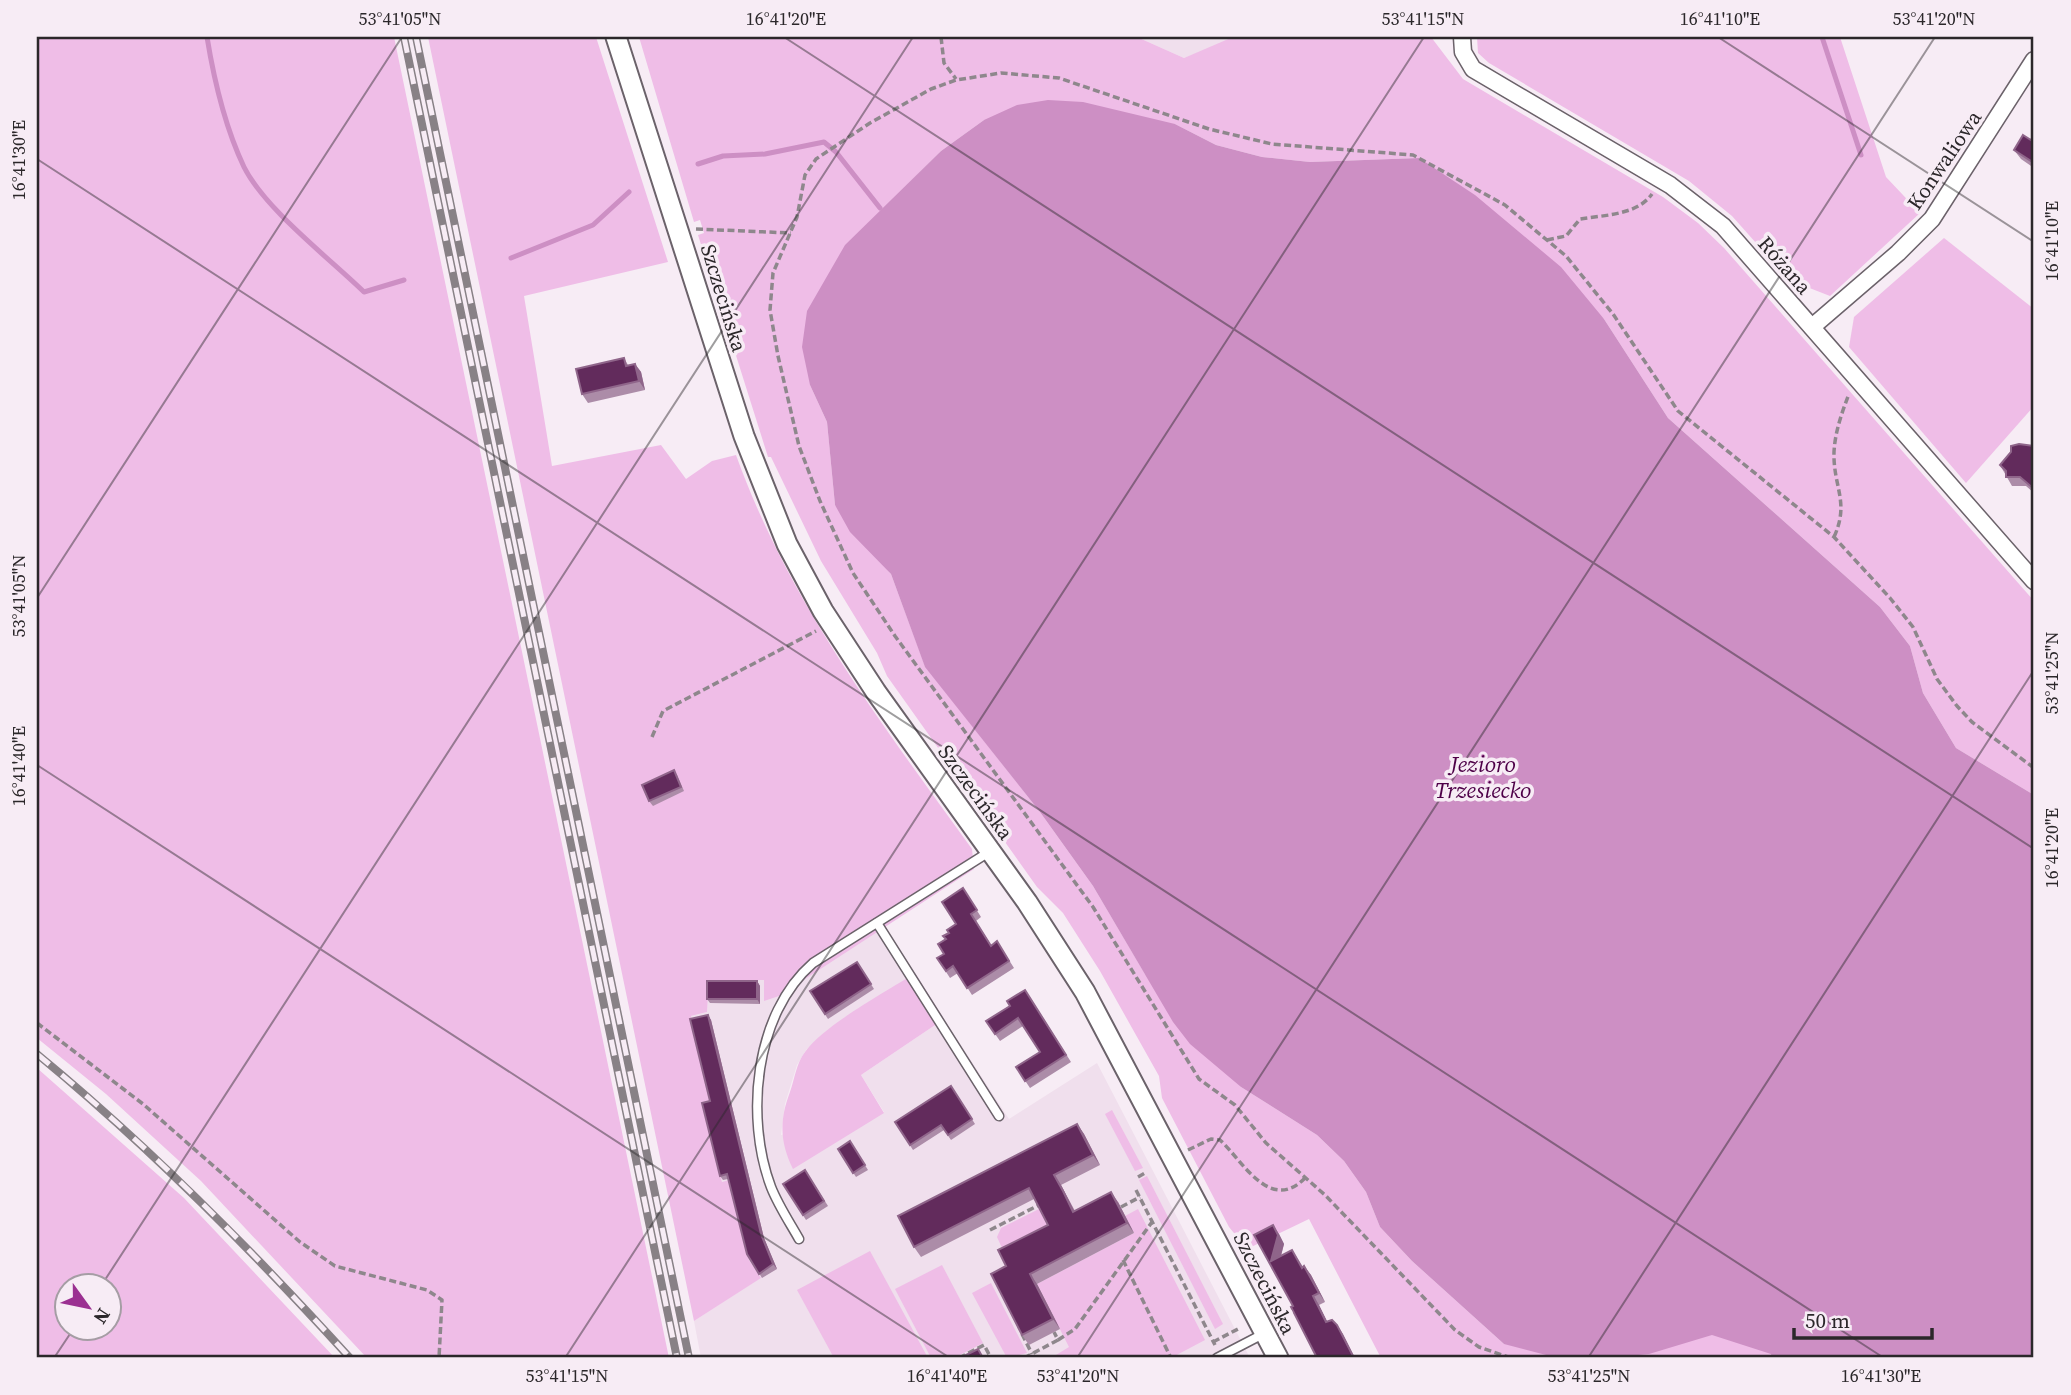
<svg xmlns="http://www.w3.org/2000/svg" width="2071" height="1395" viewBox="0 0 2071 1395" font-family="'Source Serif 4',serif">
  <rect width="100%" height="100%" fill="#f7ecf5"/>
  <!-- built -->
  <g fill="#f0dfed">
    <polygon points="1137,37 1233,37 1234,39 1184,58"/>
    <polygon points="884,925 915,973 824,1034 806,1050 797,1065 785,1104 781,1135 884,1112 861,1075 944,1019 1009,1119 1097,1063 1250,1358 701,1358 694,1321 760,1278 749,1260 729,1181 722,1182 704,1107 691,1016 707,1012 709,979 765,980 764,1000 792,987"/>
  </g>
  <!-- green -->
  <g fill="#efbde7" fill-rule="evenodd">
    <polygon points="37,37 394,37 669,1358 367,1358 201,1181 106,1094 37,1038"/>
    <path d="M 428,37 L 596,37 L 668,262 L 524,296 L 552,466 L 661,445 L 686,479 L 712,461 L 736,455 C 789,602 881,723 972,849 L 974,869 L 779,996 L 764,1001 L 764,980 L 709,980 L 707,1012 L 691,1016 L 712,1104 L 704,1107 L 722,1182 L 729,1180 L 749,1260 L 761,1278 L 694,1321 Z"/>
    <polygon points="639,37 1137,37 1184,58 1233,37 1431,37 1463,79 1663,197 1698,223 1724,248 2034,601 2034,795 1956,748 1923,693 1910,646 1880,607 1668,418 1604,319 1419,158 1310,162 1262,157 1216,145 1175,124 984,120 941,151 846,245 810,385 827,422 835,505 891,574 925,666 1040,812 1093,886 1145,974 1241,1087 1317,1135 1344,1161 1366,1192 1380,1227 1412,1261 1504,1344 1707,1320 1829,1358 1381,1358 1309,1219 1247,1249 1229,1227 1162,1098 1159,1076 1100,971 1063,913 1037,887 887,676 877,653 821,561 771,457 768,457 698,235 704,233 700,220 694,222"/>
    <polygon points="1477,37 1840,37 1886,177 1920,213 1830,296 1789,280 1732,216 1689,181 1489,63 1478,53"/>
    <polygon points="1944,238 2034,309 2034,406 1966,483 1849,347 1854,317"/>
    <path d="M 915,973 L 944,1019 L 861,1075 L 884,1113 L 793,1169 C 780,1142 779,1121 790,1092 C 795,1078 796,1064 805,1052 C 824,1025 886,992 915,973 Z"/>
    <path d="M 37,1068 L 184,1198 L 335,1358 L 37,1358 ZM 66,1286 L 108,1286 L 108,1328 L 66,1328 Z"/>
    <polygon points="1112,1110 1143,1168 1135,1171 1105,1114"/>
    <polygon points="1147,1176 1223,1324 1215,1329 1139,1180"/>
    <polygon points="1041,1208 1055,1235 1007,1259 997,1237 1001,1228"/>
    <polygon points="1138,1209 1205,1340 1171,1358 1051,1358 1069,1347 1037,1284 1134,1233 1125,1216"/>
    <polygon points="870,1251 928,1358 834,1358 797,1290"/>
    <polygon points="942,1265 983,1343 954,1358 931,1358 895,1289"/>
    <polygon points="991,1283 1027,1353 1007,1358 972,1293"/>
  </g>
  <!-- water -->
  <polygon fill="#cd8fc4" points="1048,100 1083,102 1175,124 1216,145 1262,157 1310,162 1419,158 1475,195 1561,267 1604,319 1668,418 1880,607 1910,646 1923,693 1956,748 2034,795 2034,1358 1772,1358 1771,1354 1712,1335 1649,1354 1606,1358 1550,1356 1504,1344 1412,1261 1380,1227 1366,1192 1344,1161 1317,1135 1241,1087 1190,1044 1173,1022 1093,886 1040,812 925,667 891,574 850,532 835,505 827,422 810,385 802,347 807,311 845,245 941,151 984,120 1017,105"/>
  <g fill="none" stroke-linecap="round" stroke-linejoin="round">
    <!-- stream -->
    <g stroke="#cd8fc4" stroke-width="5">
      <path d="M 207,37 C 214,80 225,127 244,167 C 265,209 329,258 364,292 L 404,280"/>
      <polyline points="1822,37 1861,155"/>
      <polyline points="698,164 723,156 765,154 824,142 836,152 880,208"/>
      <polyline points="511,258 593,225 629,192"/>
    </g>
    <!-- service casing -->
    <g stroke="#6b626a" stroke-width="11">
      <g id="service">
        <polyline points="877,923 999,1116"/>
        <path d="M 799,1239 C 790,1223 778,1205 771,1187 C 745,1118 754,1014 813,963 L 989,852"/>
        <polyline points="1217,1358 1265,1333"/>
      </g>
    </g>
    <!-- minor casing -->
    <g stroke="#6b626a" stroke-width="19">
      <g id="minor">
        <polyline points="1462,37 1463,52 1473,69 1670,185 1723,226 2034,581"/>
        <polyline points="1812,327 1898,253 1932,219 2034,60"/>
      </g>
    </g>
    <!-- tertiary casing -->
    <g stroke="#6b626a" stroke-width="23">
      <polyline id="tertiary" points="616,37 744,436 787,544 823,611 876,692 1027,902 1085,992 1278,1358"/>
    </g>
    <!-- path -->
    <g stroke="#8e878c" stroke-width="3.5" stroke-dasharray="7 3.5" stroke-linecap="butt">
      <polyline points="941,37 944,63 956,79"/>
      <polyline points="696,229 791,233"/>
      <path d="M 1547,240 L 1566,236 L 1580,219 C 1605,215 1637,215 1652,194"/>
      <path d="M 1834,537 C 1850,502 1833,487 1834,452 C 1835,432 1842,412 1849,394"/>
      <polyline points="652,737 663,711 816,631"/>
      <polyline points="37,1023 143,1104 300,1242 335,1266 427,1290 442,1300 439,1358"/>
      <path d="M 1188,1150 L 1211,1139 L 1220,1140 C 1242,1160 1270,1214 1305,1178"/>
      <polyline points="1138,1177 1145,1173"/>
      <polyline points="1136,1190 1215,1345"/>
      <polyline points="1121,1207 1140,1197"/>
      <polyline points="990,1230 1039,1205"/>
      <polyline points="1123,1260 1171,1358"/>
      <polyline points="1022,1334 1032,1354"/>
      <polyline points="1058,1340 1075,1329 1152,1222"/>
      <polyline points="1213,1342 1238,1329"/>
      <polyline points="959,1358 984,1345 991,1358"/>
      <polyline points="1024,1358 1058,1340 1054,1332"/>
      <polyline points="1511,1358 1479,1347 1455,1330 1325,1195 1266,1143 1235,1105 1199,1079 1093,907 895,636 853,573 820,501 799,446 778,356 770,310 773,273 797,217 805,175 816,159 870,123 931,89 956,80 1001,73 1059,78 1209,129 1272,144 1413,155 1505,205 1566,256 1613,314 1678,411 1834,537 1890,598 1913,627 1937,679 1957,706 1972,722 2034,768"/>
    </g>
    <!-- service -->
    <use href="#service" stroke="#fff" stroke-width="8"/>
    <!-- minor -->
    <use href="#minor" stroke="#fff" stroke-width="16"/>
    <!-- tertiary -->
    <use href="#tertiary" stroke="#fff" stroke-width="19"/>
    <!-- rail casing -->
    <g stroke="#888186" stroke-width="8">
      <g id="rail">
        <polyline points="404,37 677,1358"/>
        <polyline points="416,37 689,1358"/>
        <path d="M 37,1054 C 150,1147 251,1249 350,1358"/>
      </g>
    </g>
    <!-- rail -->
    <use href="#rail" stroke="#f7ecf5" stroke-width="5" stroke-dasharray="16" stroke-linecap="butt"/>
  </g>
  <!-- wall -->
  <g fill="#ac8ca8">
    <polygon points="2034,135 2034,168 2021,159 2014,150 2031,140"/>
    <polygon points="624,358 628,365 635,364 641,372 645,390 588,403 582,394"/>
    <polygon points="2034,446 2034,493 2026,486 2012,486 2000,465"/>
    <polygon points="677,775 684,791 653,806 649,801"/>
    <polygon points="963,888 981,917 976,921 991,945 997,941 1014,968 972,995 958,973 950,978 937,958 944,954 946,939 956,924"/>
    <polygon points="857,962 874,989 828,1019 810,991"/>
    <polygon points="757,981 760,986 760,1004 710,1003 707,999"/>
    <polygon points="1030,997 1071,1062 1030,1088 1016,1067 1040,1052 1023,1026 1000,1041 986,1021"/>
    <polygon points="708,1015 711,1020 764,1238 777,1269 762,1278 747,1254 728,1179 723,1180 720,1176 710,1101"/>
    <polygon points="951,1086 975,1124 951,1140 944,1130 913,1150 895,1122"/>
    <polygon points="1077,1124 1084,1134 1100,1165 1061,1185 1075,1211 1118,1202 1134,1233 1037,1284 1060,1329 1029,1345 1022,1335 1006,1266 1048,1225 1034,1199 921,1257 914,1247"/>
    <polygon points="850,1141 868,1170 856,1177 838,1149"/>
    <polygon points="805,1170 828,1206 806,1220 783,1184"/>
    <polygon points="1279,1234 1284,1244 1281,1256 1292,1250 1303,1267 1304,1266 1311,1275 1325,1302 1319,1305 1327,1322 1343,1334 1293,1306 1254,1235"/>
  </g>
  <!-- shaded-wall -->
  <g fill="#8f658a">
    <polygon points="635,364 641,372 645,390 639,381"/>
    <polygon points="757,981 760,986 760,1004 757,999"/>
    <polygon points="708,1015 711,1020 764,1238 777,1269 773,1264 761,1234"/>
    <polygon points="1077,1124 1084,1134 1100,1165 1093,1155"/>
    <polygon points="1054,1175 1061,1185 1080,1222 1073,1212"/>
    <polygon points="1111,1192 1118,1202 1134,1233 1127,1223"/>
    <polygon points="1273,1225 1279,1234 1284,1244 1277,1270 1271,1261"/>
    <polygon points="1304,1266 1311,1275 1325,1302 1319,1293"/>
    <polygon points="1030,1274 1037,1284 1060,1329 1053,1319"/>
    <polygon points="1313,1296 1319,1305 1332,1331 1326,1322"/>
    <polygon points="1337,1325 1343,1334 1355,1358 1354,1358"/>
  </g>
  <!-- building -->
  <g fill="#622b5c" stroke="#8f658a" stroke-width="2">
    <polygon points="2023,135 2031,140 2034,135 2034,163 2014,150"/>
    <polygon points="624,358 626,366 635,364 639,381 582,394 576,369"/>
    <polygon points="2019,444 2034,446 2034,489 2020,477 2006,477 2006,471 2000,465 2011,452 2011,446"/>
    <polygon points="674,770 681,787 649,801 642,785"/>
    <polygon points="963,888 977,910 971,914 991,946 997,941 1009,961 967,988 953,966 946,971 937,958 944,954 938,944 946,939 943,936 949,933 947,930 956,924 942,902"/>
    <polygon points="857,962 871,984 825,1014 810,991"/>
    <rect x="707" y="981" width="50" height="18"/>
    <polygon points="1025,990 1066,1055 1025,1081 1016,1067 1040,1052 1018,1018 995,1034 986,1021 1010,1006 1007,1001"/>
    <polygon points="708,1015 761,1234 773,1264 759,1274 747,1254 727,1174 720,1176 702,1103 710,1101 690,1019"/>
    <polygon points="951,1086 972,1119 948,1135 941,1125 910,1145 895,1122"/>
    <polygon points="1077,1124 1093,1155 1054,1175 1063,1191 1073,1212 1111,1192 1127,1223 1030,1274 1053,1319 1022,1335 991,1274 1006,1266 998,1250 1048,1225 1029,1188 914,1247 898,1216"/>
    <polygon points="850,1141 865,1165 853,1173 838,1149"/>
    <polygon points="805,1170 824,1201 803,1215 783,1184"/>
    <polygon points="1273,1225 1278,1235 1271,1261 1292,1250 1302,1268 1304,1266 1319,1293 1313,1296 1326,1322 1332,1320 1337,1325 1354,1358 1317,1358 1291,1307 1293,1306 1254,1235"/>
    <polygon points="978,1349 983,1358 960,1358"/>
  </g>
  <!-- ticks -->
  <path fill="none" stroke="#2b272a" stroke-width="2" stroke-opacity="0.45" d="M 784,37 L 2034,849M 1718,37 L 2034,242M 37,159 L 1884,1358M 37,598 L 402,37M 37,765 L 950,1358M 101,1286 L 913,37M 54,1358 L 74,1328M 565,1358 L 1424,37M 1077,1358 L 1935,37M 1588,1358 L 2034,670"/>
  <g text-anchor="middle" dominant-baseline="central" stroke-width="7" stroke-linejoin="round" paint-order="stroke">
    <!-- street labels -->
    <g font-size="21" fill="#2b272a" stroke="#f7ecf5">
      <text transform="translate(1944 160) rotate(-56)">Konwaliowa</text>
      <text transform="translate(1785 265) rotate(49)">Różana</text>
      <text transform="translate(724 298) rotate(73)">Szczecińska</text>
      <text transform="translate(976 792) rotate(54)">Szczecińska</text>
      <text transform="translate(1265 1283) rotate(63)">Szczecińska</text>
    </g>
    <!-- water labels -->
    <g font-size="23" font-style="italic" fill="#4e0048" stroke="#f7ecf5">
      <text x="1483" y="764">Jezioro<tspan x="1483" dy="26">Trzesiecko</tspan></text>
    </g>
  </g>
  <!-- border -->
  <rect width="2071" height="1395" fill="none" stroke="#f7ecf5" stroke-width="77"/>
  <!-- north arrow -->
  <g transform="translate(88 1307) rotate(123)"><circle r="33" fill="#f7ecf5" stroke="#a59da4" stroke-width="2"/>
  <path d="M0-5L12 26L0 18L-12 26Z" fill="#9b3091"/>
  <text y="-10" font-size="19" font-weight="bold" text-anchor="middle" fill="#2b272a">N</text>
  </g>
  <!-- scale -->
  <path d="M1794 1328v10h138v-10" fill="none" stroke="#2b272a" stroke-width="3.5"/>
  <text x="1805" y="1328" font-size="21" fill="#2b272a" stroke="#f7ecf5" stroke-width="5" paint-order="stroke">50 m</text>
  <rect x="38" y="38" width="1994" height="1318" fill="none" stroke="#2b272a" stroke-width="2.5"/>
  <g font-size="18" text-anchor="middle" fill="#2b272a">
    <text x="400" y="25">53°41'05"N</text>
    <text x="786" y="25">16°41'20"E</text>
    <text x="1423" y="25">53°41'15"N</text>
    <text x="1720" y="25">16°41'10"E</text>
    <text x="1934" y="25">53°41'20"N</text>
    <text transform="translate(19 160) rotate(-90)" y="6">16°41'30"E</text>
    <text transform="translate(2052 241) rotate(-90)" y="6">16°41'10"E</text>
    <text transform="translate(19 596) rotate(-90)" y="6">53°41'05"N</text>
    <text transform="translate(2052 673) rotate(-90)" y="6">53°41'25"N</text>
    <text transform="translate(19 766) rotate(-90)" y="6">16°41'40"E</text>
    <text transform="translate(2052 848) rotate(-90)" y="6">16°41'20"E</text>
    <text x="567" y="1382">53°41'15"N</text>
    <text x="947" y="1382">16°41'40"E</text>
    <text x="1078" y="1382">53°41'20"N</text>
    <text x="1589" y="1382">53°41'25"N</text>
    <text x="1881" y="1382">16°41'30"E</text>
  </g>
</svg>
